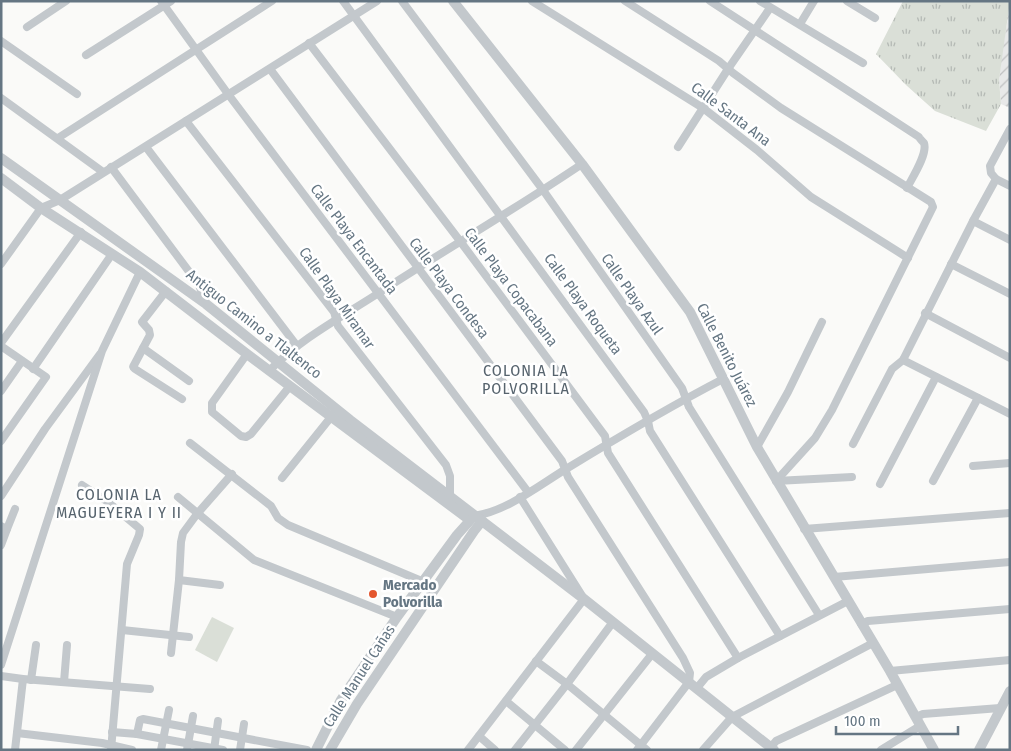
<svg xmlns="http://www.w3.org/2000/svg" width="1011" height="751" viewBox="0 0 1011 751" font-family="'Fira Sans Condensed',sans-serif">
  <defs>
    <pattern id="industrial-furrows" width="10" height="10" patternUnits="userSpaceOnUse" patternTransform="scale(1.25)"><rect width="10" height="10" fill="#e8e9e9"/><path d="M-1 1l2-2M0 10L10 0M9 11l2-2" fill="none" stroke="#c0c1c2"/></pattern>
    <pattern id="grass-tufts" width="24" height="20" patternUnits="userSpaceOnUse" patternTransform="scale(1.25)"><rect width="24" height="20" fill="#dadfd7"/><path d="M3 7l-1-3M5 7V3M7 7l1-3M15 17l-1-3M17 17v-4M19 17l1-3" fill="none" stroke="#b4b9b4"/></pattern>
  </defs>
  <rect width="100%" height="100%" fill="#fafaf8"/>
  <!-- industrial -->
  <polygon fill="url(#industrial-furrows)" points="1010,7 1010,108 1001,104 999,80 1002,51"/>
  <!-- grass -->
  <polygon fill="url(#grass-tufts)" points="903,1 1010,1 999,80 1001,104 986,131 935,111 906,85 876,54"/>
  <!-- pitch -->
  <polygon fill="#dadfd7" points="212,617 234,628 217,662 195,650"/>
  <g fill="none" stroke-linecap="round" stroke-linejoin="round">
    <!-- minor -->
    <g stroke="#c3c8cc" stroke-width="8">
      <polyline points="161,1 228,94 528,492"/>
      <polyline points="343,1 644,412 648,421 650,431 780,636"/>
      <polyline points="402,1 543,190 682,388 689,407 819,615"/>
      <polyline points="532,1 703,108 757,150 811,197 908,258"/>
      <polyline points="625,1 719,61 733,73 781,108 931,202 933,207 832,410 815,438 776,481"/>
      <path d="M 710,1 L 919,137 C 919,138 924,143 924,143 C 928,154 912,178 907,188"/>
      <polyline points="760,1 863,63"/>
      <polyline points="847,1 875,18"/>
      <polyline points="800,24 814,1"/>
      <polyline points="27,27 66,1"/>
      <polyline points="1,41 77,94"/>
      <polyline points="309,43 460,241 605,436 608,453 738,658"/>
      <polyline points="86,55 171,1"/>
      <polyline points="270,69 562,461 568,477 683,658 690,673 689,682 637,750"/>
      <polyline points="1,98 103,172"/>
      <polyline points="186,121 334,312 338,326 446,465 450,476 450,496"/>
      <polyline points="58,138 272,1"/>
      <polyline points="146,147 297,346"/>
      <polyline points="678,147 728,69 770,8"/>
      <polyline points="111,167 199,285 206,304"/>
      <polyline points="996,179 1010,186"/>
      <polyline points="973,221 1010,240"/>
      <polyline points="1,264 41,208 60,200 377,1"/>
      <polyline points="951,264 1010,294"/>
      <polyline points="166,291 142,322 149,330 150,335 133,367 135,369 182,399"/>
      <polyline points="925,313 1010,358"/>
      <polyline points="1,343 81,232"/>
      <polyline points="1,346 46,377 1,441"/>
      <polyline points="143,348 189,381"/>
      <polyline points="247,354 212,403 212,412 241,436 246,437 251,434 290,386"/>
      <polyline points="903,360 1010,414"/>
      <polyline points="33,369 112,254"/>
      <path d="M 269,371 C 299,340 338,319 374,296 C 443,251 514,210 582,164"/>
      <polyline points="1,391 22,361"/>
      <polyline points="190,443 271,506 278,518 288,525 424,582"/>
      <polyline points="853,444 892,369 903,360 973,221 996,179 991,173 990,166 1010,129"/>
      <polyline points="757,447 788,392 822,322"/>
      <polyline points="973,466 1010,463"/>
      <polyline points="282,478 331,417"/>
      <polyline points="776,481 852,477"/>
      <polyline points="933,481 978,398"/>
      <polyline points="880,484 936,377"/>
      <polyline points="82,485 108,502 140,529 139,535 127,564 111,750"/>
      <polyline points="1,496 45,429 100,354"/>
      <polyline points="178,497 254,560 397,617"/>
      <path d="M 474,516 C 507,511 538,486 566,469 C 617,438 669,407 723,379"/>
      <polyline points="1,526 7,529 1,545"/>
      <polyline points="7,529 15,509"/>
      <polyline points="804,529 1010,513"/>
      <polyline points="834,577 1010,562"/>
      <polyline points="179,580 220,585"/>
      <polyline points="861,624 868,621 1010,609"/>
      <polyline points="122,630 189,637"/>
      <polyline points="171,653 179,580 181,542 183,533 197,514 232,474"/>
      <polyline points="536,661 567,684 647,750"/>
      <polyline points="1,665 102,351 140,272"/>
      <polyline points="890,671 1010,660"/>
      <polyline points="1,676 23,679 150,689"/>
      <polyline points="31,680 36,645"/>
      <polyline points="64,682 67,645"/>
      <polyline points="697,688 706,677 738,658 848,601"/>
      <polyline points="506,701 565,750"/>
      <polyline points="916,717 923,714 1000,708"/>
      <polyline points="112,732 137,734 223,750"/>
      <polyline points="17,733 102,743 132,750"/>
      <polyline points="137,734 140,720 143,719 307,750"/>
      <polyline points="479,736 495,750"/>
      <polyline points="771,747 776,741 897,685"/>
      <polyline points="15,750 23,679"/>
      <polyline points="161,750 169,710"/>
      <polyline points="187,750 193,716"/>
      <polyline points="214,750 218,721"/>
      <polyline points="240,750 244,724"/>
      <polyline points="468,750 584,599 520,497"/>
      <polyline points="515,750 567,684 613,622"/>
      <polyline points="576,750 652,654"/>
      <polyline points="703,750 732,717 873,643"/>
      <polyline points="881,750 920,726"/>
    </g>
    <!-- tertiary -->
    <g stroke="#c3c8cc" stroke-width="10">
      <polyline points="453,1 582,164 690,312 757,447 890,671 934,750"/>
      <polyline points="1,158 206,304 350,420 584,599 774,750"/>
      <polyline points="1,178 41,208 140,272 247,354 467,518"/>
      <polyline points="316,750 341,700 397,617 457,535 474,516"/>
      <polyline points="330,750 357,704 474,531 482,521"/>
      <polyline points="979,750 1010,691"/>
    </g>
  </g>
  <!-- markers -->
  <circle fill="#e4572e" stroke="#fff" stroke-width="2" cx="373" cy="594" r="5"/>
  <g text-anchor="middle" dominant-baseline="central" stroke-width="5" stroke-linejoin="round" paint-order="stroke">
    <!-- street labels -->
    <g font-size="15" fill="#657683" stroke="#fff">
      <text transform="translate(731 114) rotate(37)">Calle Santa Ana</text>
      <text transform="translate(354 239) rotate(53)">Calle Playa Encantada</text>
      <text transform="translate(511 287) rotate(53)">Calle Playa Copacabana</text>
      <text transform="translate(449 288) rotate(53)">Calle Playa Condesa</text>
      <text transform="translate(632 294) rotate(55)">Calle Playa Azul</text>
      <text transform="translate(337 298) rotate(55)">Calle Playa Miramar</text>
      <text transform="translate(583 304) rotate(54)">Calle Playa Roqueta</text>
      <text transform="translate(254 324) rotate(38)">Antiguo Camino a Tlaltenco</text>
      <text transform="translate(727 355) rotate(63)">Calle Benito Juárez</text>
      <text transform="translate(359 676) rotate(-57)">Calle Manuel Cañas</text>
    </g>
    <!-- poi labels -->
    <g font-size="15" font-weight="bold" fill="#657683" stroke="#fff" text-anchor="start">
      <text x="383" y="585">Mercado<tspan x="383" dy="17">Polvorilla</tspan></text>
    </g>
    <!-- neighbourhood labels -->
    <g font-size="16" letter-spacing="1" fill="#57646e" stroke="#fff">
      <text x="526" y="370">COLONIA LA<tspan x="526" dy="18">POLVORILLA</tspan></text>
      <text x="119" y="494">COLONIA LA<tspan x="119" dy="18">MAGUEYERA I Y II</tspan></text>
    </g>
  </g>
  <!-- border -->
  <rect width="1011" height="751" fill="none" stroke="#657683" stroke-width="5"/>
  <!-- scale -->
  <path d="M836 726v8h122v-8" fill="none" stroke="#657683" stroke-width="2.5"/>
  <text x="844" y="726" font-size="15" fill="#657683" stroke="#ffffff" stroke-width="4" paint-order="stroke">100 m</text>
</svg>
